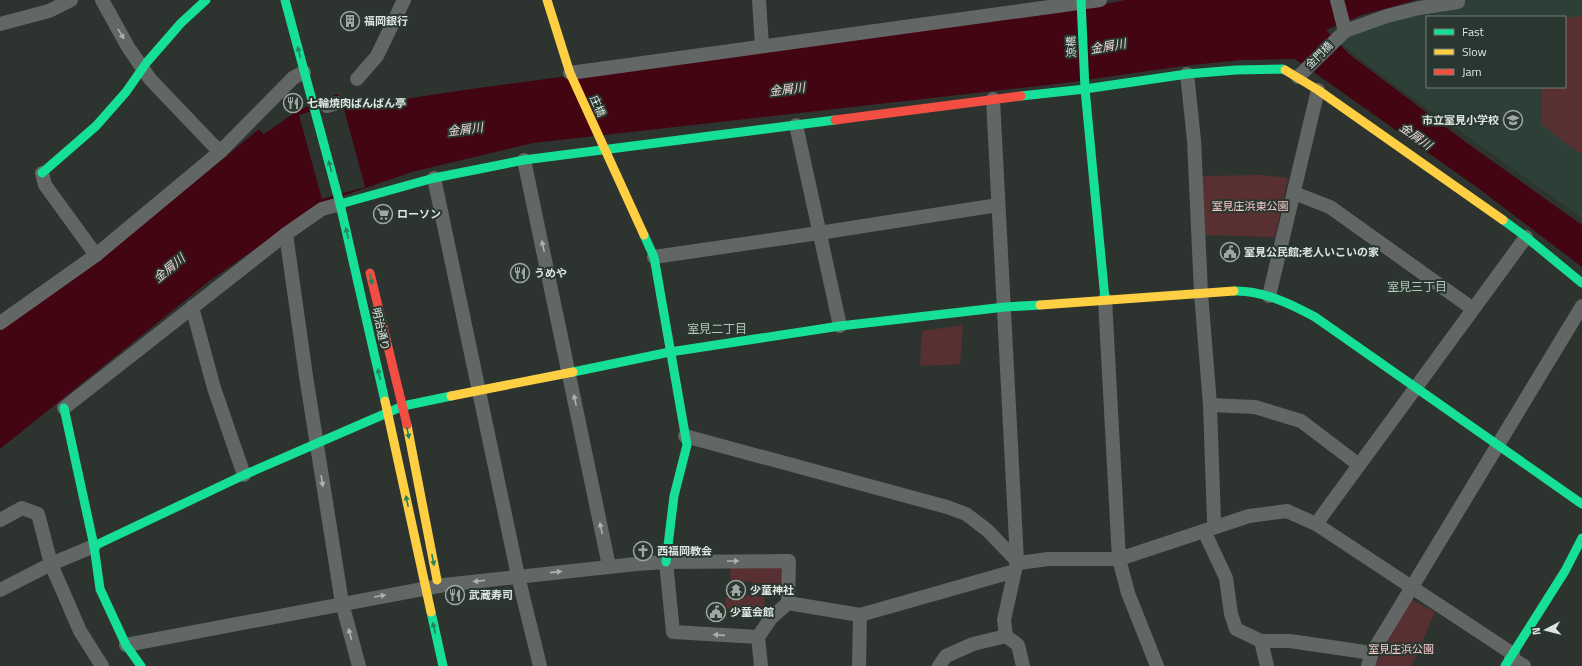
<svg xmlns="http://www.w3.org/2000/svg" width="1582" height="666" viewBox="0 0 1582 666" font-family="'Titillium Web','Noto Sans JP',sans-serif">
  <rect width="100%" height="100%" fill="#2d3430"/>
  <!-- built -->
  <path fill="#2d4037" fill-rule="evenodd" d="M 1434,0 L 1582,0 L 1582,218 L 1389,81 L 1341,44 L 1349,24 ZM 1427,17 L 1565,17 L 1565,87 L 1427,87 Z"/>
  <!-- green -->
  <g fill="#583032">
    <polygon points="1582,16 1582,153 1579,153 1542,125 1542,87 1565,87 1565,18"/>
    <polygon points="1262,175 1288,178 1275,237 1204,235 1201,176"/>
    <polygon points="963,325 960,364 920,366 922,331"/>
    <polygon points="777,565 785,572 782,587 730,579 731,566"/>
    <polygon points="746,595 765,597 764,611 732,613 726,607 725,600 727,597 745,598"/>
    <polygon points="1410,599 1435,612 1413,662 1410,666 1375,666"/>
  </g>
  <!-- water -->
  <polygon fill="#440512" points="1125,0 1416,0 1362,15 1326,30 1349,54 1467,143 1582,225 1582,267 1478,188 1295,59 1241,60 1183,66 1065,83 533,143 412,172 319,204 208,282 0,449 0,330 103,258 259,129 264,134 297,111 337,94 352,107 464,90 1100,5"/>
  <!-- pier -->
  <polygon fill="#2d3430" points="342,102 365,187 322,199 299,115"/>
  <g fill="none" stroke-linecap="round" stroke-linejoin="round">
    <!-- street -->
    <g stroke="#626664" stroke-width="14">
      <polyline points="102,0 128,47 150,79 213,145 221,151"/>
      <polyline points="759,0 762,46"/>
      <polyline points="1337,0 1345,31"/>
      <polyline points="0,24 49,11 71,0"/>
      <polyline points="570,73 1100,0"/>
      <polyline points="1187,74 1194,140 1201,293 1210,405 1214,521 1216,526"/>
      <polyline points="1298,77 1345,31 1387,16 1419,8 1458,2"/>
      <polyline points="357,79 377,56 404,0"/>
      <polyline points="993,99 1017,561 1004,620 1006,636"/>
      <polyline points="327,106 337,103"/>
      <polyline points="796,125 840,326"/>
      <polyline points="524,160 609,566"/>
      <polyline points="42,173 45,185 96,255"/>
      <polyline points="434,178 518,576 540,666"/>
      <polyline points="1294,193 1330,207 1473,309"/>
      <polyline points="340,204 322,209 286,234 306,376 342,603 359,666"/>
      <polyline points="654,257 819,233 998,205"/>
      <polyline points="1269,296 1318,90"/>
      <polyline points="1105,299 1119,559 1128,593 1157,666"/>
      <polyline points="192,307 214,388 244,475"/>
      <polyline points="0,323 96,255 221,151 293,78 304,72"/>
      <polyline points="1210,405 1255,407 1301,421 1359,465"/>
      <polyline points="64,408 286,234"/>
      <polyline points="685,436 947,507 966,514 987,530 1019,563 1048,559 1119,559 1249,516 1287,511 1316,524 1513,654"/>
      <polyline points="0,520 22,508 38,514 51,564 80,631 102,666"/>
      <polyline points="1316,524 1526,237"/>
      <polyline points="1204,531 1226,578 1231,614 1236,629 1261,641 1290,641 1372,653"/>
      <polyline points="666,562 673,632 758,637"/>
      <polyline points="0,590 51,564 94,546"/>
      <polyline points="788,603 860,615 1015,571"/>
      <polyline points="1261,641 1267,666"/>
      <polyline points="126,645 444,585 636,564 666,562 789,561 788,603 771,618 758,637 761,666"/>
      <polyline points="1511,658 1524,666"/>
      <polyline points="859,666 860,615"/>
      <polyline points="939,666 946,656 973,644 1006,636 1018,645 1023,666"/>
      <polyline points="1368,666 1372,653 1582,306"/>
    </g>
    <!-- fast -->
    <g stroke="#16e098" stroke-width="9">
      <polyline points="285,0 340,204 385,401"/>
      <polyline points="1081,0 1085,89 1105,299"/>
      <polyline points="1021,96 1085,89 1187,74 1236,70 1283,69 1285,70"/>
      <polyline points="42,173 96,126 126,92 147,62 181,23 206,0"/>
      <polyline points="340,204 434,178 524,160 835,120"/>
      <polyline points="1503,220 1526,237 1582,283"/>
      <polyline points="644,235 654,257 687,445 674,496 666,562"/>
      <path d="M 1234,291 C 1262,290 1291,304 1315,317 L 1582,504"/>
      <polyline points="573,372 670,352 840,326 1005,307 1040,305"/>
      <polyline points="64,408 94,546 100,589 126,645 141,666"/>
      <polyline points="94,546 244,475 403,406 451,396"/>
      <polyline points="431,612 443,666"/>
      <polyline points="1505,666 1565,571 1582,538"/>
    </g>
    <!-- slow -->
    <g stroke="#ffcf43" stroke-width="9">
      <polyline points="547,0 570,73 644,235"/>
      <polyline points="1285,70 1318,90 1503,220"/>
      <polyline points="1040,305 1234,291"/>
      <polyline points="451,396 573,372"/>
      <polyline points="385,401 431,612"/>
      <polyline points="407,425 437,580"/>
    </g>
    <!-- jam -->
    <g stroke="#f24e42" stroke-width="9">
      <polyline points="835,120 1021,96"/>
      <polyline points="370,273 407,425"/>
    </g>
  </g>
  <!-- one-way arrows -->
  <defs><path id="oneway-solid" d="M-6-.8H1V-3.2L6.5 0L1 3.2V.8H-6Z"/></defs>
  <g fill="#acb2af">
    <use href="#oneway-solid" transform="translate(121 34) rotate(59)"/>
    <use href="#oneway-solid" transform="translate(543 246) rotate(-102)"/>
    <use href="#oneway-solid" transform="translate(575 400) rotate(-102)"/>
    <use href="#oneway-solid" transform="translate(322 481) rotate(81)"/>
    <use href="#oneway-solid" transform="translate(601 528) rotate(-102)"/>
    <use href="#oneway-solid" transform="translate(733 561)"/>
    <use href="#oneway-solid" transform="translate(556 572) rotate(-6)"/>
    <use href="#oneway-solid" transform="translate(479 581) rotate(173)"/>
    <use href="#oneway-solid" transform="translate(380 596) rotate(-10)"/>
    <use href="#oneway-solid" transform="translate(350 634) rotate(-105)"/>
    <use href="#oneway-solid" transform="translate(719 635) rotate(-176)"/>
  </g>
  <g fill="#21835f">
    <use href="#oneway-solid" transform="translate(299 52) rotate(-105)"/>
    <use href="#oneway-solid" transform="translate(330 166) rotate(-105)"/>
    <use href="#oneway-solid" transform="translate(347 233) rotate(-103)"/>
    <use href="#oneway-solid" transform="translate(371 279) rotate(76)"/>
    <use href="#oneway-solid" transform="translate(379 374) rotate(-103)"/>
    <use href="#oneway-solid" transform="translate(408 433) rotate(79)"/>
    <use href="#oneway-solid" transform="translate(407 501) rotate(-102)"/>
    <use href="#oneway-solid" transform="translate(433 560) rotate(79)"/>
    <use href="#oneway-solid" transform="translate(434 628) rotate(-103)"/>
  </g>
  <!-- icons -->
  <defs>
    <g id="building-ring" transform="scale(1)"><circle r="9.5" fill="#2a3730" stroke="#9fa7a3" stroke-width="1.5"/><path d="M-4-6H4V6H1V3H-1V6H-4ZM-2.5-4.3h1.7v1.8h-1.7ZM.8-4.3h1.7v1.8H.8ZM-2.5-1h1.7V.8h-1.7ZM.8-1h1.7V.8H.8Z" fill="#9fa7a3"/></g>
    <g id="restaurant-ring" transform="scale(1)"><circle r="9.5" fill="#2a3730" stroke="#9fa7a3" stroke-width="1.5"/><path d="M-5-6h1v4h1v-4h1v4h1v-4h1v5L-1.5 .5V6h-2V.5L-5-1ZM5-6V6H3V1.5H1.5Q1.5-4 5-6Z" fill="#9fa7a3"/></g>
    <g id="school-ring" transform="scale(1)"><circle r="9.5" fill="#2a3730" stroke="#9fa7a3" stroke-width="1.5"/><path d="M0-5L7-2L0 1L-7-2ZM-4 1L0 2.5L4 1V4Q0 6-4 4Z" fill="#9fa7a3"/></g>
    <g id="supermarket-ring" transform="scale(1)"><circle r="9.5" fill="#2a3730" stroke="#9fa7a3" stroke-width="1.5"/><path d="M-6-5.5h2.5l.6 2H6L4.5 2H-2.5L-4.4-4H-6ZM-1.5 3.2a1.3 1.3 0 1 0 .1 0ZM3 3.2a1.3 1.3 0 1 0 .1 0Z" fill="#9fa7a3"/></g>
    <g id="civic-ring" transform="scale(1)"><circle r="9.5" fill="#2a3730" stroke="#9fa7a3" stroke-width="1.5"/><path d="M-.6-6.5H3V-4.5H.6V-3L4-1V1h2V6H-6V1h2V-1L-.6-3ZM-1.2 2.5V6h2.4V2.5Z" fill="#9fa7a3"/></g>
    <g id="church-ring" transform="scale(1)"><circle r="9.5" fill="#2a3730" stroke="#9fa7a3" stroke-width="1.5"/><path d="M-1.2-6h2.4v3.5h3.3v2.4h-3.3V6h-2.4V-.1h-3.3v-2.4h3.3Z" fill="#9fa7a3"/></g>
    <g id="temple-ring" transform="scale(1)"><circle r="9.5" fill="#2a3730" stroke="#9fa7a3" stroke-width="1.5"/><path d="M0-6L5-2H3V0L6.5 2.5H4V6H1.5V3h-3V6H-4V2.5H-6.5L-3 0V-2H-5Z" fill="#9fa7a3"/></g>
  </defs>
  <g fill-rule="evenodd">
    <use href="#building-ring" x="350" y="21"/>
    <use href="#restaurant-ring" x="293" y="103"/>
    <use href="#school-ring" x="1513" y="120"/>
    <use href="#supermarket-ring" x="383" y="214"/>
    <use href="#civic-ring" x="1230" y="252"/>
    <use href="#restaurant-ring" x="520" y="273"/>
    <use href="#church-ring" x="643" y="551"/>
    <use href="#temple-ring" x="736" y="590"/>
    <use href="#restaurant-ring" x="455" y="595"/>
    <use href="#civic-ring" x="716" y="612"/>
  </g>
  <g text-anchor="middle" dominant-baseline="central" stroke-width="4" stroke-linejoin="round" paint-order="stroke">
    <!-- poi labels -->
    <g font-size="11" font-weight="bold" fill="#dde5e1" stroke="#2a3730" text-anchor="start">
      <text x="364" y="21">福岡銀行</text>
      <text x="307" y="103">七輪焼肉ばんばん亭</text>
      <text x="1499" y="120" text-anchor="end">市立室見小学校</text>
      <text x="397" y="214">ローソン</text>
      <text x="1244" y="252">室見公民館;老人いこいの家</text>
      <text x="534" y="273">うめや</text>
      <text x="657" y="551">西福岡教会</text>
      <text x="750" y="590">少童神社</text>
      <text x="469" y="595">武蔵寿司</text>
      <text x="730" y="612">少童会館</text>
    </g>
    <!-- street labels -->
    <g font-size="11" fill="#dde5e1" stroke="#2a3730">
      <text transform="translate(1071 47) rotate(-92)">涼橋</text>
      <text transform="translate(1319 55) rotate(-45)">金門橋</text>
      <text transform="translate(598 106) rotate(66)">庄橋</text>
      <text transform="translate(381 329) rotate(77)">明治通り</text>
    </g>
    <!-- park labels -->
    <g font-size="11" fill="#f5c7c8" stroke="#2a3730">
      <text x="1250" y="206">室見庄浜東公園</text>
      <text x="1401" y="649">室見庄浜公園</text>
    </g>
    <!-- water labels -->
    <g font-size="12" font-style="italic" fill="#efd8d8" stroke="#2a3730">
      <text transform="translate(1108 46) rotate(-10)">金屑川</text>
      <text transform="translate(787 89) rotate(-7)">金屑川</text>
      <text transform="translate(465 129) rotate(-7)">金屑川</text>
      <text transform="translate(1416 136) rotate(35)">金屑川</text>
      <text transform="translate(169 268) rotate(-40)">金屑川</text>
    </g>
    <!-- neighbourhood labels -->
    <g font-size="12" fill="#b4c4bc" stroke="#2a3730">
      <text x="1417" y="286">室見三丁目</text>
      <text x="717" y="328">室見二丁目</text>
    </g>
  </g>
  <!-- legend -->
  <rect x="1426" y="16" width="140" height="72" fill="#2a3730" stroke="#727d77"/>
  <rect x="1434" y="29" width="20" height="6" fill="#16e098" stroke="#727d77"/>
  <text x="1462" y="36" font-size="12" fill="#dde5e1">Fast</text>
  <rect x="1434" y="49" width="20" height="6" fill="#ffcf43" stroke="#727d77"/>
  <text x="1462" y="56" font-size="12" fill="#dde5e1">Slow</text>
  <rect x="1434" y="69" width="20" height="6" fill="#f24e42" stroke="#727d77"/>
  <text x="1462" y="76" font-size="12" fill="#dde5e1">Jam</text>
  <!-- north arrow -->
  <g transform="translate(1546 630) rotate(263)" stroke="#2a3730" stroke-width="3" paint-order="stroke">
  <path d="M0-3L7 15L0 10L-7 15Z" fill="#dde5e1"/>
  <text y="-6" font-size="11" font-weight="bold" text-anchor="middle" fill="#dde5e1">N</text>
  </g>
</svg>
